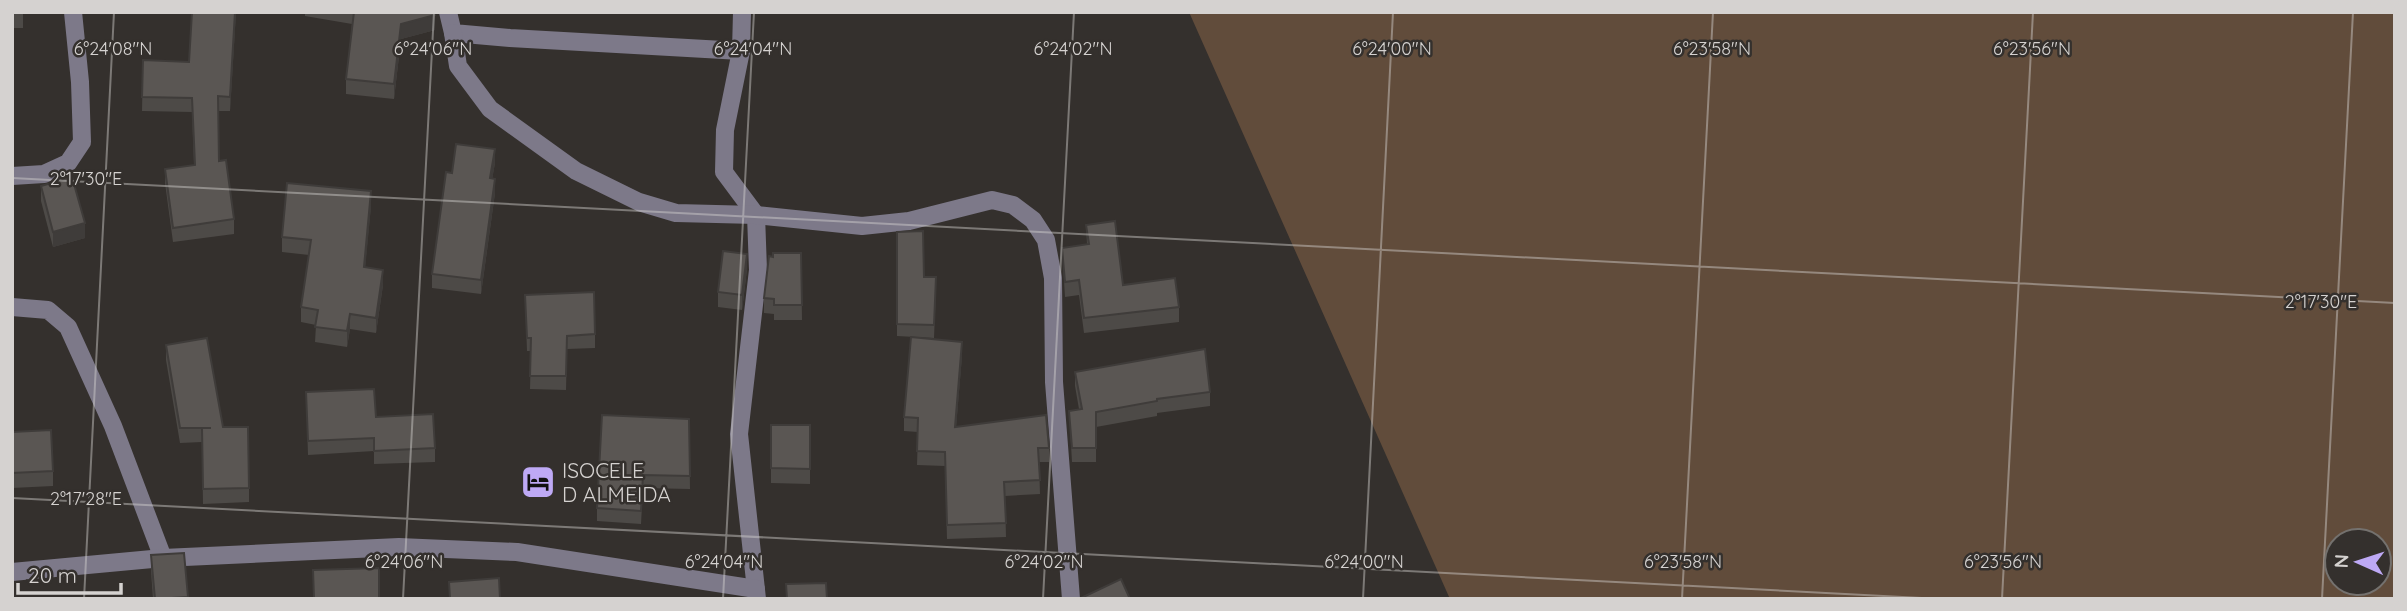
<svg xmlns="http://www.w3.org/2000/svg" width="2407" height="611" viewBox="0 0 2407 611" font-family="Quicksand,sans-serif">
  <rect width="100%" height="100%" fill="#34302d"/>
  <!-- green -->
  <path fill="#614c3b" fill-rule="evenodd" d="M 1189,12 L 2395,12 L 2395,599 L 1450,599 ZM 2337,541 L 2379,541 L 2379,583 L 2337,583 Z"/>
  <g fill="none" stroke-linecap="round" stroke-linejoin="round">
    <!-- minor -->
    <g stroke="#7d7989" stroke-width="18">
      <polyline points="448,12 453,33 510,38 741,51"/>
      <polyline points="742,12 741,51 725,130 724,172 756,215 758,270 739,434 757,599"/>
      <polyline points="453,33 458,66 490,109 576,171 639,202 676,213 756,215 862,226 909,221 992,200 1013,205 1033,220 1046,240 1053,278 1054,382 1071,599"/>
      <polyline points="12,176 44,174 68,163 82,142 80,82 73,12"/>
      <polyline points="12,307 48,310 68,327 113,426 163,558"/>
      <polyline points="12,572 163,558 399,547 517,552 756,589"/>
    </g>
  </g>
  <!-- wall -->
  <g fill="#4d4a47">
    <rect x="12" y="12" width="11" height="16"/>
    <polygon points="236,12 230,111 218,111 219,161 234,219 234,234 173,242 165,183 165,169 194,165 192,112 142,111 143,60 189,62"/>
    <polygon points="305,12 434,12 435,30 401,39 394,99 346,94 346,79 352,24 305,16"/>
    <polygon points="495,163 492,179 495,193 481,294 432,288 432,274 452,173"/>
    <polygon points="41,186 85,238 53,247 41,201"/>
    <polygon points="371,206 365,267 383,285 376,333 350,329 347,347 315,342 316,325 301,322 301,307 309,255 282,252 282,237"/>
    <polygon points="1086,225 1123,285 1179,307 1179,322 1084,333 1079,295 1065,297 1062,248 1087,244"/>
    <polygon points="897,232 924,277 936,289 934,338 897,336"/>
    <polygon points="801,253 802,320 774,320 774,314 764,313 764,298 773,257"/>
    <polygon points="747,269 742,310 718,307 718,292"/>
    <polygon points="525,295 595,334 595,348 567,349 566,390 530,389 531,351 527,351"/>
    <polygon points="166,345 249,488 249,502 203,504 202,442 180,443 166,360"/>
    <polygon points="962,356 956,427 1049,448 1049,462 1039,462 1040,494 1005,496 1006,537 947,539 945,466 917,465 918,432 904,431 904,417"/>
    <polygon points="1075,372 1210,392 1210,406 1157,413 1157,416 1096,427 1096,462 1072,462 1069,411 1079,409 1075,386"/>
    <polygon points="306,392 376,417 435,448 435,462 374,464 374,451 308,455"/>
    <polygon points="689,419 690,489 643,488 641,524 597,521 597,508"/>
    <polygon points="771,425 810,425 810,484 771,483"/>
    <polygon points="12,432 53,471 53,486 12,488"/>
    <polygon points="184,553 188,599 153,599 151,571 151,555"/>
  </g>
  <!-- shaded-wall -->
  <g fill="#3f3c3a">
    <polygon points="235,12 236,12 230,111 230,97"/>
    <polygon points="435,15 435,30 401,39 394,99 394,84 401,24"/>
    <polygon points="495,149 495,163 490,192 490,178"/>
    <polygon points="495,179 495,193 481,294 481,280"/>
    <polygon points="371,191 371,206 364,282 364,267"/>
    <polygon points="85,223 85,238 53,247 53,232"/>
    <polygon points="747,254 747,269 742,310 742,295"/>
    <polygon points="383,270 383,285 376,333 376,318"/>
    <polygon points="350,314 350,329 347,347 347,331"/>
    <polygon points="962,342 962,356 955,441 955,427"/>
  </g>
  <!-- building -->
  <g fill="#5a5653" stroke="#3f3c3a" stroke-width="2">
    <polygon points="192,12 235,12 230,97 218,96 219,161 226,160 234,219 173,228 165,169 195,165 192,98 142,97 143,60 189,62"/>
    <polygon points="354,12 434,12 435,15 401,24 394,84 346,79"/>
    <polygon points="456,144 495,149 490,178 495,179 481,280 432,274 446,172 452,173"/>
    <polygon points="72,177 85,223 53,232 41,186"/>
    <polygon points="287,183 371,191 364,267 383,270 376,318 350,314 347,331 315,327 318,310 301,307 311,240 282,237"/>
    <polygon points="1115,221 1123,285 1175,278 1179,307 1084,318 1079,280 1065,282 1062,248 1089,244 1086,225"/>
    <polygon points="923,231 924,277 936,277 934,325 897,324 897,232"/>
    <polygon points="723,251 747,254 742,295 718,292"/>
    <polygon points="773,253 801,253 802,305 774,305 774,299 764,298 769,256 773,257"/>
    <polygon points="594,292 595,334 567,336 566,376 530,376 531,338 527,338 525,295"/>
    <polygon points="911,337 962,342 955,427 1046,415 1049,448 1038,448 1040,480 1004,482 1006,523 947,525 945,452 917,451 918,418 904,417"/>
    <polygon points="207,338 223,427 248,427 249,488 203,489 202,428 211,428 180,428 166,345"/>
    <polygon points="1205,349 1210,392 1157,399 1157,401 1096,412 1096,448 1072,448 1069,411 1082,409 1075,372"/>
    <polygon points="374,389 376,417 433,414 435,448 374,451 374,438 308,441 306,392"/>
    <polygon points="602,415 689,419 690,476 643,475 641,511 597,508"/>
    <polygon points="771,425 810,425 810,469 771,468"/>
    <polygon points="51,430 53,471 12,473 12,432"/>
    <polygon points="184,553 188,597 155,599 151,555"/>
    <polygon points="379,568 379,599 314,599 313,570"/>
    <polygon points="499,578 500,599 450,599 449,582"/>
    <polygon points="1121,579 1130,599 1079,599"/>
    <polygon points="826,583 827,599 787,599 786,584"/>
  </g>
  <!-- ticks -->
  <path fill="none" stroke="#d5d2d0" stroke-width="2" stroke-opacity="0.45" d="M 12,178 L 2395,303M 12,498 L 1941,599M 84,599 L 114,12M 403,599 L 434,12M 723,599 L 754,12M 1043,599 L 1074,12M 1363,599 L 1393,12M 1682,599 L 1713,12M 2002,599 L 2033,12M 2322,599 L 2353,12"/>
  <!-- icons -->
  <defs>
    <g id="hotel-square" transform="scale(1.75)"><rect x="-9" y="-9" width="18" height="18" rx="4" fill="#bea9f5" stroke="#34302d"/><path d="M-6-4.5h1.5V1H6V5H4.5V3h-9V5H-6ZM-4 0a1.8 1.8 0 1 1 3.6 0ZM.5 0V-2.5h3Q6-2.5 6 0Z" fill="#111"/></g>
  </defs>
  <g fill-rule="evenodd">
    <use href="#hotel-square" x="538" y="482"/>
  </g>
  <g text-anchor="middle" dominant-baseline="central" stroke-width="5" stroke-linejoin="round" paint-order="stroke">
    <!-- poi labels -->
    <g font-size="21" fill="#d5d2d0" stroke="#34302d" text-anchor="start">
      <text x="562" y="470">ISOCELE<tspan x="562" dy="24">D ALMEIDA</tspan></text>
    </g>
  </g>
  <g font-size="18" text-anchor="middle" fill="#d5d2d0" stroke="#34302d" stroke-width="5" stroke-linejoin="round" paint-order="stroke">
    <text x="113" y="55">6°24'08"N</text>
    <text x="433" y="55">6°24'06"N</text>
    <text x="753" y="55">6°24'04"N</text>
    <text x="1073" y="55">6°24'02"N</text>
    <text x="1392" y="55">6°24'00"N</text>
    <text x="1712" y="55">6°23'58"N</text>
    <text x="2032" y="55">6°23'56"N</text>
    <text x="86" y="185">2°17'30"E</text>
    <text x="2321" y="308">2°17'30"E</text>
    <text x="86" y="505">2°17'28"E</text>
    <text x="404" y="568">6°24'06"N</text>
    <text x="724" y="568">6°24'04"N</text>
    <text x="1044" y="568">6°24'02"N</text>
    <text x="1364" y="568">6°24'00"N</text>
    <text x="1683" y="568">6°23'58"N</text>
    <text x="2003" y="568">6°23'56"N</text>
  </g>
  <!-- border -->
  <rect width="2407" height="611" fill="none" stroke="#d5d2d0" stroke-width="28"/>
  <!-- north arrow -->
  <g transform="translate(2358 562) rotate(273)"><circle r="33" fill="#34302d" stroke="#74716e" stroke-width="2"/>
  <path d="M0-5L12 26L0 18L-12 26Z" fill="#bea9f5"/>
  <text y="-10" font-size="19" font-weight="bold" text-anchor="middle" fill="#d5d2d0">N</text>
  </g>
  <!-- scale -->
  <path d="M18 583v10h103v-10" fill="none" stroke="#d5d2d0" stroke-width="3.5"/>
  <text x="28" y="583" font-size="21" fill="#d5d2d0" stroke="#34302d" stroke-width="5" paint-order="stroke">20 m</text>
</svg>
